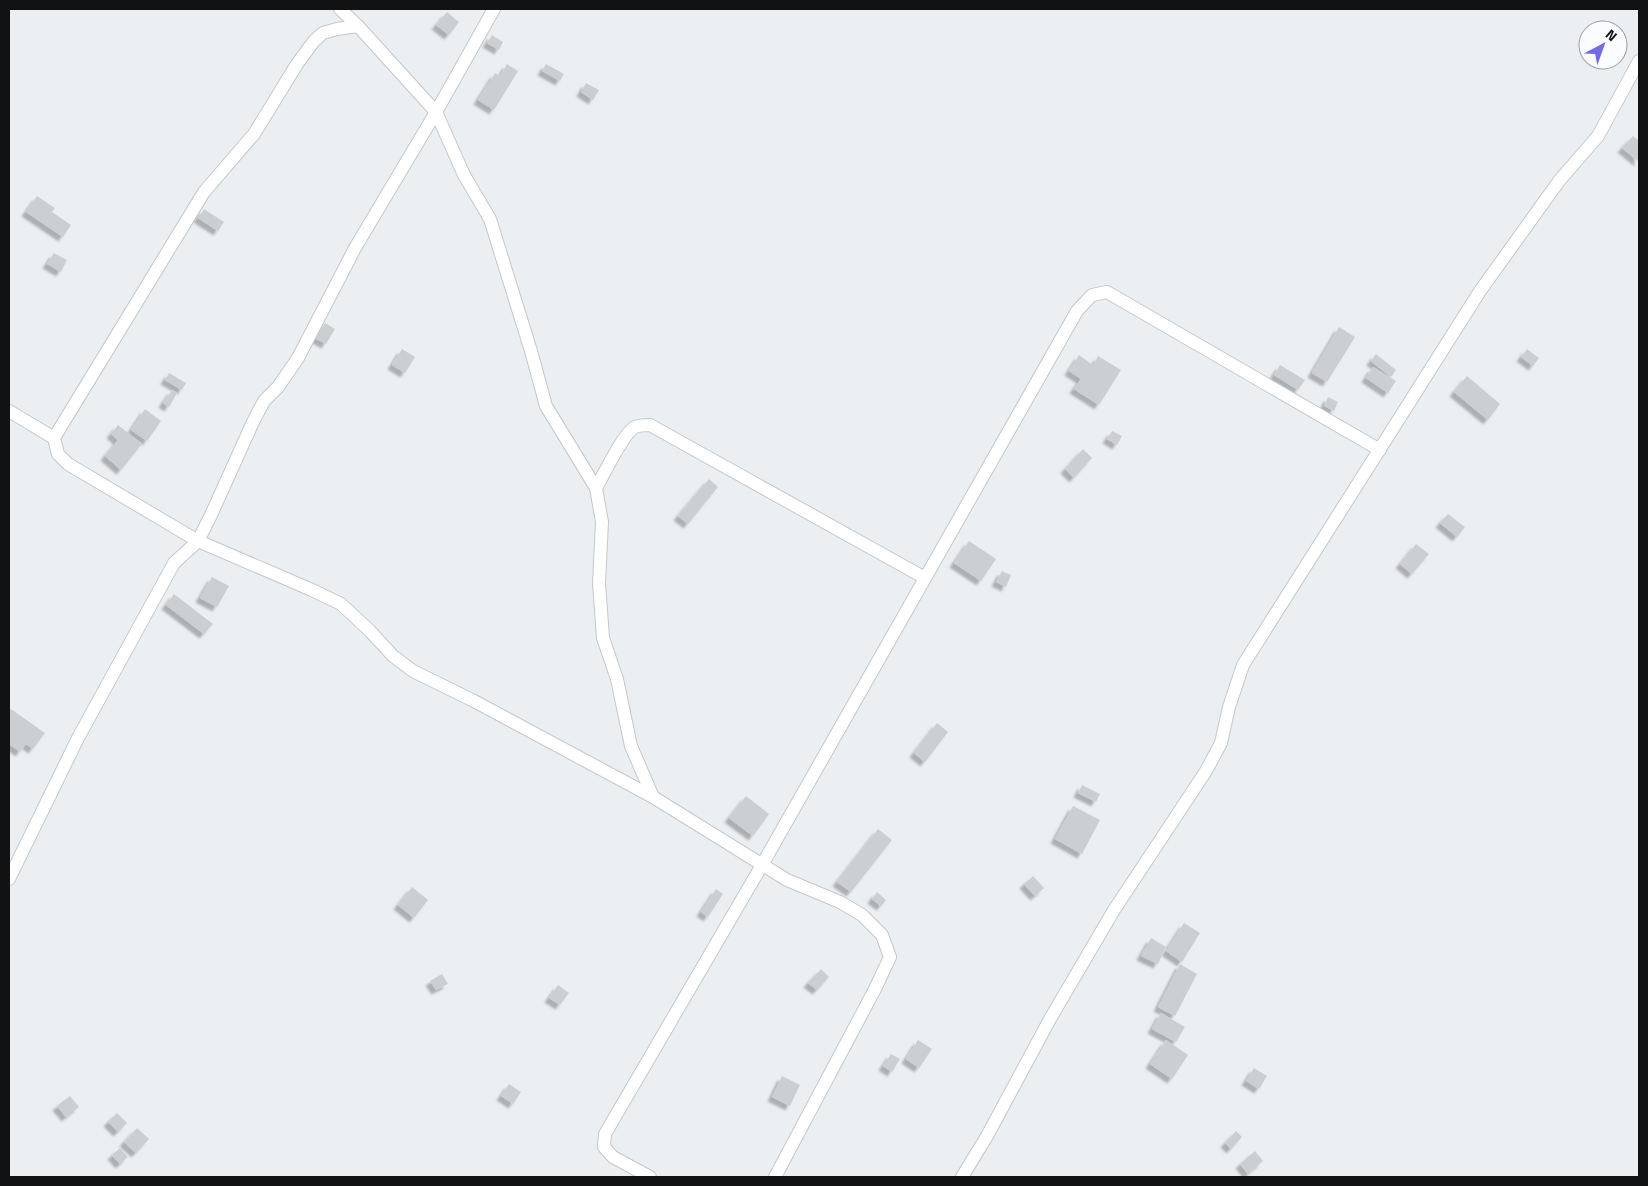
<svg xmlns="http://www.w3.org/2000/svg" width="1648" height="1186" viewBox="0 0 1648 1186" font-family="'Titillium Web',sans-serif">
  <defs>
    <filter id="shadow"><feDropShadow dx="-4.5" dy="4.5" stdDeviation="1" flood-color="#0004"/></filter>
  </defs>
  <rect width="100%" height="100%" fill="#eceff2"/>
  <!-- building -->
  <g fill="#cbcfd2" filter="url(#shadow)">
    <polygon points="447,12 459,22 449,35 436,25"/>
    <polygon points="492,35 503,42 499,50 487,43"/>
    <polygon points="507,64 518,71 494,110 478,100 495,73 500,76"/>
    <polygon points="546,64 564,74 560,81 542,71"/>
    <polygon points="586,83 599,90 593,100 581,92"/>
    <polygon points="1633,136 1639,141 1639,162 1622,148"/>
    <polygon points="37,196 55,208 52,212 71,225 63,237 26,212"/>
    <polygon points="204,209 224,222 218,231 198,218"/>
    <polygon points="54,253 67,260 61,272 47,264"/>
    <polygon points="325,323 335,329 326,344 315,338"/>
    <polygon points="1339,327 1355,337 1327,382 1312,373"/>
    <polygon points="402,349 415,357 405,373 392,365"/>
    <polygon points="1527,349 1539,358 1533,366 1521,357"/>
    <polygon points="1376,354 1396,370 1391,377 1371,361"/>
    <polygon points="1079,355 1093,365 1098,356 1121,370 1099,405 1074,389 1081,379 1069,371"/>
    <polygon points="1280,365 1305,380 1298,390 1274,375"/>
    <polygon points="1373,367 1396,381 1388,393 1366,378"/>
    <polygon points="169,373 186,383 182,390 165,380"/>
    <polygon points="1467,376 1500,404 1488,420 1454,392"/>
    <polygon points="172,390 177,393 169,407 163,403"/>
    <polygon points="1328,397 1338,402 1334,411 1324,406"/>
    <polygon points="145,409 161,421 147,441 131,430"/>
    <polygon points="118,425 142,444 121,470 105,456 118,440 111,434"/>
    <polygon points="1112,431 1122,436 1117,445 1107,439"/>
    <polygon points="1083,449 1092,458 1074,478 1065,469"/>
    <polygon points="709,479 718,487 688,524 678,516"/>
    <polygon points="1448,514 1465,527 1457,537 1440,523"/>
    <polygon points="969,541 996,559 981,581 954,563"/>
    <polygon points="1416,544 1429,554 1412,574 1400,564"/>
    <polygon points="1002,571 1011,575 1006,587 996,582"/>
    <polygon points="212,577 229,586 217,607 200,598"/>
    <polygon points="174,594 213,624 204,634 166,605"/>
    <polygon points="11,709 45,733 33,749 26,744 20,752 9,744 9,712"/>
    <polygon points="937,723 948,732 925,762 914,753"/>
    <polygon points="1082,785 1100,794 1096,802 1078,793"/>
    <polygon points="746,796 769,814 753,836 729,818"/>
    <polygon points="1073,806 1100,820 1082,854 1055,839"/>
    <polygon points="878,829 892,840 851,892 837,882"/>
    <polygon points="1033,876 1044,888 1035,896 1024,884"/>
    <polygon points="412,887 428,900 414,918 398,905"/>
    <polygon points="716,889 723,894 708,917 701,912"/>
    <polygon points="877,892 886,900 881,906 872,899"/>
    <polygon points="1184,923 1200,933 1182,962 1166,951"/>
    <polygon points="1151,938 1166,947 1158,964 1141,956"/>
    <polygon points="1180,964 1197,974 1175,1016 1158,1007"/>
    <polygon points="821,969 829,977 817,990 808,983"/>
    <polygon points="442,974 448,984 436,990 430,981"/>
    <polygon points="558,985 569,993 560,1005 549,998"/>
    <polygon points="1161,1013 1185,1027 1176,1042 1152,1029"/>
    <polygon points="918,1040 932,1049 919,1068 906,1059"/>
    <polygon points="1166,1040 1188,1055 1172,1079 1150,1064"/>
    <polygon points="891,1054 900,1059 892,1072 883,1066"/>
    <polygon points="1254,1068 1267,1076 1259,1089 1246,1081"/>
    <polygon points="782,1076 800,1085 790,1106 772,1097"/>
    <polygon points="509,1084 521,1092 513,1104 501,1096"/>
    <polygon points="70,1096 79,1107 66,1117 57,1106"/>
    <polygon points="117,1113 127,1123 118,1132 108,1122"/>
    <polygon points="137,1128 149,1139 136,1153 124,1142"/>
    <polygon points="1236,1131 1242,1137 1231,1149 1225,1143"/>
    <polygon points="120,1148 128,1157 120,1164 112,1155"/>
    <polygon points="1255,1151 1263,1161 1248,1174 1240,1164"/>
  </g>
  <g fill="none" stroke-linecap="round" stroke-linejoin="round">
    <!-- minor casing -->
    <g stroke="#c4c7ca" stroke-width="14">
      <g id="minor">
        <polyline points="340,9 358,26 436,112 464,175 490,219 531,351 546,406 596,488 602,522 599,583 603,638 617,679 631,746 653,797"/>
        <polyline points="358,26 337,29 323,33 314,41 297,64 254,134 204,192 54,438 58,454 68,464 198,541 312,590 341,604 370,631 393,656 413,671 474,701 653,797 787,880 840,902 862,915 882,935 890,957 875,989 775,1177"/>
        <polyline points="9,411 54,438"/>
        <path d="M 596,488 C 603,476 624,432 635,427 C 640,425 645,425 650,425 L 925,578"/>
        <polyline points="9,879 78,738 174,563 198,541 211,515 253,422 264,401 278,387 298,358 355,248 436,112 494,9"/>
        <polyline points="650,1177 613,1157 604,1147 605,1134 762,865 1077,311 1092,295 1107,292 1380,450"/>
        <polyline points="962,1177 987,1136 1050,1019 1114,910 1206,771 1221,743 1229,707 1243,665 1480,291 1559,181 1598,136 1639,61"/>
      </g>
    </g>
    <!-- minor -->
    <use href="#minor" stroke="#fff" stroke-width="12"/>
  </g>
  <!-- border -->
  <rect width="1648" height="1186" fill="none" stroke="#111213" stroke-width="20"/>
  <!-- north arrow -->
  <g transform="translate(1603 45) rotate(41)"><circle r="24" fill="#fafcff" stroke="#9d9ea1"/>
  <path d="M0-4L9 19L0 12L-9 19Z" fill="#716be5"/>
  <text y="-8" font-size="14" font-weight="bold" text-anchor="middle" fill="#111213">N</text>
  </g>
</svg>
